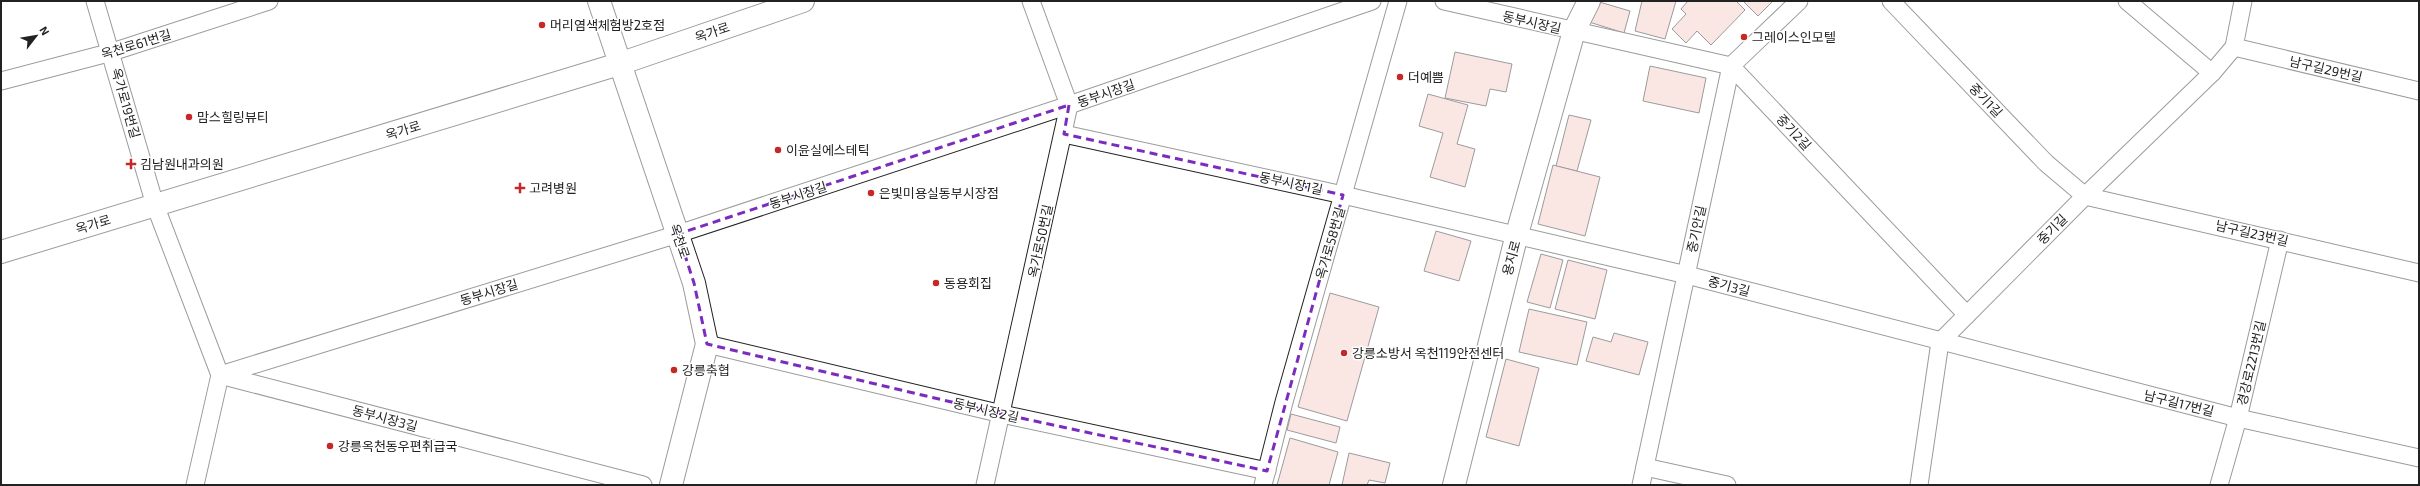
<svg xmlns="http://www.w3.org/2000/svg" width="2420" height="486" viewBox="0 0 2420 486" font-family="'Exo 2','Noto Sans KR',sans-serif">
  <rect width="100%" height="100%" fill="#fff"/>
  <!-- building -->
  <g fill="#f3c9c0" stroke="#222">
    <polygon points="1596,1 1630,11 1624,33 1586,21"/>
    <polygon points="1642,1 1676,1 1665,39 1635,31"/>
    <polygon points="1688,1 1736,1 1745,10 1711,45 1697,31 1686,43 1672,29 1686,14 1681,9"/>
    <polygon points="1743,1 1773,1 1758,16"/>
    <polygon points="1455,52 1512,64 1506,92 1490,89 1486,106 1445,98"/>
    <polygon points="1650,66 1706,78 1699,113 1643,101"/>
    <polygon points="1428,94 1468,105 1457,144 1475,149 1465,187 1430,177 1443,133 1419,126"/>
    <polygon points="1569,115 1591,120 1577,171 1556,166"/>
    <polygon points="1553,165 1600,177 1585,236 1538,224"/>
    <polygon points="1436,231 1471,241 1459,281 1424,271"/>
    <polygon points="1541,254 1563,260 1550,308 1527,302"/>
    <polygon points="1568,260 1607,270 1595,319 1555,309"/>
    <polygon points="1330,293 1379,307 1347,421 1298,407"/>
    <polygon points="1529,309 1587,322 1577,365 1519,352"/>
    <polygon points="1614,333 1648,342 1639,375 1586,361 1593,337 1611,342"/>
    <polygon points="1506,359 1539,368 1519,446 1486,437"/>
    <polygon points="1291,414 1340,427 1336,443 1287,430"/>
    <polygon points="1290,438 1338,452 1329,485 1277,485"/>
    <polygon points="1349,453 1390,463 1385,483 1369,480 1367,485 1342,485"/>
  </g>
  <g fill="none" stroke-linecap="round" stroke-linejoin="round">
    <!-- street casing -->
    <g stroke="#222" stroke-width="19">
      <g id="street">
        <polyline points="95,1 155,205 220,375 195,485"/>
        <polyline points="1444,1 1731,66 1967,315"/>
        <polyline points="1891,1 2046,163 2085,196 2419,273"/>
        <polyline points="2127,1 2212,73"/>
        <polyline points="2234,47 2419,91"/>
        <polyline points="1,81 112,52 269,1"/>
        <polyline points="1064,134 1343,195 1687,275 2238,418 2419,458"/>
        <polyline points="707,344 1002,414 1267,471"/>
        <polyline points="220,375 678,234 1069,105 1372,1"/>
        <polyline points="220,375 643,485"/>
        <polyline points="1645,467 1727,485"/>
        <polyline points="985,485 1069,105 1031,1"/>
        <polyline points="1263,485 1284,402 1398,1"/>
        <polyline points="1641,485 1731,66 1799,1"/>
        <polyline points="1919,485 1940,342 2085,196 2212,73 2234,47 2243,1"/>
        <polyline points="2219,485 2238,418 2280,240"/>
      </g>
    </g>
    <!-- secondary casing -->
    <g stroke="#222" stroke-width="24">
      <g id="secondary">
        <polyline points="599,1 694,283 707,344 671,485"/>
        <polyline points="1,252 619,64 803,1"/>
        <polyline points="1454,485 1517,234 1574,31 1589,1"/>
      </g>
    </g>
    <!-- street -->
    <use href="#street" stroke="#fff" stroke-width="17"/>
    <!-- secondary -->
    <use href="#secondary" stroke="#fff" stroke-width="22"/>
  </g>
  <!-- marked area -->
  <path d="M0 0H2420V486H0ZM 1069,105 L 1064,134 L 1343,195 L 1267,471 L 1002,414 L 707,344 L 694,283 L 678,234 Z" fill="#fff" fill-opacity=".55" fill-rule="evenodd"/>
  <path fill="none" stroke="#7b2cbf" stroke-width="3" stroke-dasharray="8 5" stroke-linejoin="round" d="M 1069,105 L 1064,134 L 1343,195 L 1267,471 L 1002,414 L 707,344 L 694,283 L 678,234 Z"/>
  <!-- markers -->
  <g fill="#c62828" stroke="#fff" stroke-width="1.5">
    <circle cx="542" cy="25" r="4"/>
    <circle cx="1744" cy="37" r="4"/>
    <circle cx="1400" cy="77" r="4"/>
    <circle cx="189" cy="117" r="4"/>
    <circle cx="778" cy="150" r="4"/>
    <path d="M129 158h4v4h4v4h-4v4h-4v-4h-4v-4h4z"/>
    <path d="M518 182h4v4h4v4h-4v4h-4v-4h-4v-4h4z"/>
    <circle cx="871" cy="193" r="4"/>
    <circle cx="936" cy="283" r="4"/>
    <circle cx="1344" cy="353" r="4"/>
    <circle cx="674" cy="370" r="4"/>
    <circle cx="330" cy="446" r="4"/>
  </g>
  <g text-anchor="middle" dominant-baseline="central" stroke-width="3" stroke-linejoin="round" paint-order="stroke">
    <!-- street labels -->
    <g font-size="13" fill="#222" stroke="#fff">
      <text transform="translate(1532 22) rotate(13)">동부시장길</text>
      <text transform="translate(712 32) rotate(-19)">옥가로</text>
      <text transform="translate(136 44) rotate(-17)">옥천로61번길</text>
      <text transform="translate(2326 69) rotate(13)">남구길29번길</text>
      <text transform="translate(1106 93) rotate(-19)">동부시장길</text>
      <text transform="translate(1986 100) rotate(46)">중기1길</text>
      <text transform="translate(126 103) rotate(74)">옥가로19번길</text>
      <text transform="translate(403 130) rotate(-17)">옥가로</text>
      <text transform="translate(1794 132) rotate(47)">중기2길</text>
      <text transform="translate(1291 183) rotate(12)">동부시장1길</text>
      <text transform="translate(798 195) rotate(-18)">동부시장길</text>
      <text transform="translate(93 224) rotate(-17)">옥가로</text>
      <text transform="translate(1696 229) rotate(-78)">중기안길</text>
      <text transform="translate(2052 229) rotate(-45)">중기길</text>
      <text transform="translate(2252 233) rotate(13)">남구길23번길</text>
      <text transform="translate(680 241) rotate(71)">옥천로</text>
      <text transform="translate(1040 241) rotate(-78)">옥가로50번길</text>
      <text transform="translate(1330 243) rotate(-74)">옥가로58번길</text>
      <text transform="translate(1511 258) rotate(-75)">용지로</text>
      <text transform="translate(1729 286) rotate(15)">중기3길</text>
      <text transform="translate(489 292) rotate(-17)">동부시장길</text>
      <text transform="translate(2251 363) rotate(-77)">경강로2213번길</text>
      <text transform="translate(2179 403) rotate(14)">남구길17번길</text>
      <text transform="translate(986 410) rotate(13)">동부시장2길</text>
      <text transform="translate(385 418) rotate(15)">동부시장3길</text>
    </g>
    <!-- poi labels -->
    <g font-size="13" fill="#222" stroke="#fff" text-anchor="start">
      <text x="550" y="25">머리염색체험방2호점</text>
      <text x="1752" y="37">그레이스인모텔</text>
      <text x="1408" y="77">더예쁨</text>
      <text x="197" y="117">맘스힐링뷰티</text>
      <text x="786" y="150">이윤실에스테틱</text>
      <text x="140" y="164">김남원내과의원</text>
      <text x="529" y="188">고려병원</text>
      <text x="879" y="193">은빛미용실동부시장점</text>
      <text x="944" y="283">동용회집</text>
      <text x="1352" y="353">강릉소방서 옥천119안전센터</text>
      <text x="682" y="370">강릉축협</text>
      <text x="338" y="446">강릉옥천동우편취급국</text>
    </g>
  </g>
  <!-- border -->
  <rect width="2420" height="486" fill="none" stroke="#222222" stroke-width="4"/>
  <!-- north arrow -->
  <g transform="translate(36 36) rotate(59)" stroke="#ffffff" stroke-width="3" paint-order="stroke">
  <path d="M0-3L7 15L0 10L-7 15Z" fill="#222222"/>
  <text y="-6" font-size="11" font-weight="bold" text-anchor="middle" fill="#222222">N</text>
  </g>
</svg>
